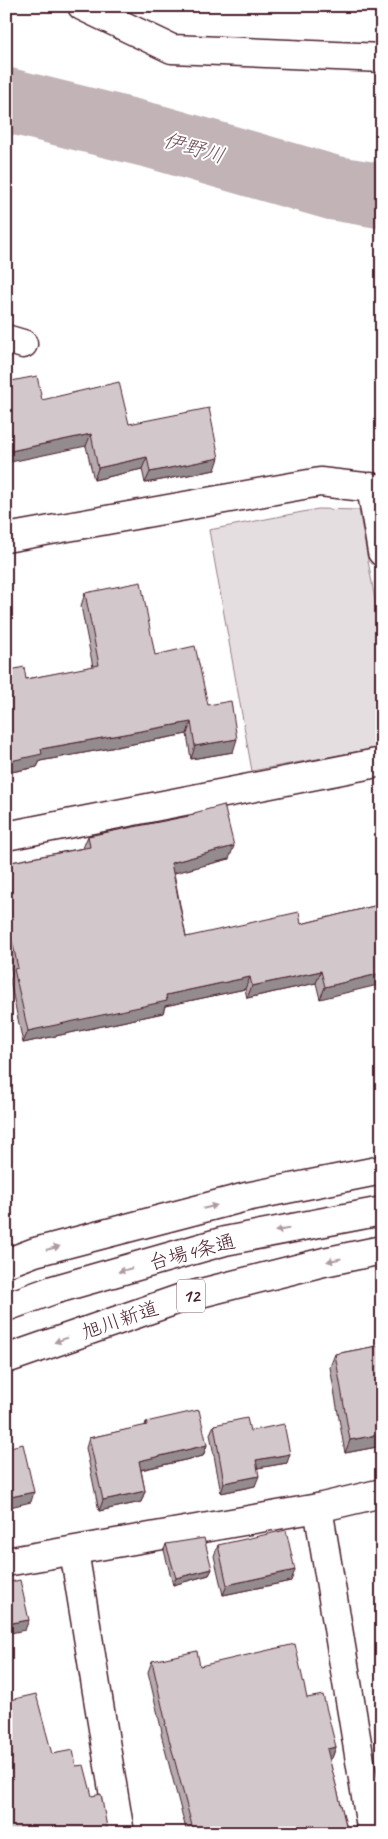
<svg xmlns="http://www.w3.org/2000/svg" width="388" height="1839" viewBox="0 0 388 1839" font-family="Caveat,'Klee One',sans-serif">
  <rect width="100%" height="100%" fill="#fff"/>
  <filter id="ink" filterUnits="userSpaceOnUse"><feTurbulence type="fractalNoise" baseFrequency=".02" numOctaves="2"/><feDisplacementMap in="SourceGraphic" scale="10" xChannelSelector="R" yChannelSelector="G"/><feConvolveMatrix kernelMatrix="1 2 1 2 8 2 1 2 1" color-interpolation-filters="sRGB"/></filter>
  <g filter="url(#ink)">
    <!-- green -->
    <polygon fill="#e5dee0" stroke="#987e86" points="318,509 359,510 382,639 382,747 252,771 209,530"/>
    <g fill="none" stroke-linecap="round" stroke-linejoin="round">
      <!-- river -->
      <polyline stroke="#c1b3b6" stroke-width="65" points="6,100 156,137 334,188 382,196"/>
      <!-- minor casing -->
      <g stroke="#4a1f2b" stroke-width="31">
        <g id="minor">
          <polyline points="6,339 23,344"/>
          <polyline points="371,487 382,552"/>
          <polyline points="6,538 320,482 382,489"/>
          <polyline points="6,836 382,762"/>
          <polyline points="318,1508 372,1833"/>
          <polyline points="74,1551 120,1833"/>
          <polyline points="6,1562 318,1508 382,1493"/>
        </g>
      </g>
      <!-- tertiary casing -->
      <g stroke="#4a1f2b" stroke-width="31">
        <polyline id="tertiary" points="82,6 172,49 382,58"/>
      </g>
      <!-- trunk casing -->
      <g stroke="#4a1f2b" stroke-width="31">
        <g id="trunk">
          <polyline points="6,1263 35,1252 246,1197 382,1170"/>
          <polyline points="6,1307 53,1290 225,1241 382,1211"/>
          <polyline points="6,1359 185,1297 324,1262 382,1250"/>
        </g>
      </g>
      <!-- minor -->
      <use href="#minor" stroke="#fff" stroke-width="28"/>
      <!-- tertiary -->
      <use href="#tertiary" stroke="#fff" stroke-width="28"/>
      <!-- trunk -->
      <use href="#trunk" stroke="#fff" stroke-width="28"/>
    </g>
    <!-- wall -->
    <g fill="#b5abaf" stroke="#4a1f2b">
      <polygon points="42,400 129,424 215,470 145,483 142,469 94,480 86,446"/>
      <polygon points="85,593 155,655 208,705 233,752 191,759 187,734 40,761 37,767 6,773 6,671 26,679 93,667 81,606"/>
      <polygon points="194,813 229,859 174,873 186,937 301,924 382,904 320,999 316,983 247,998 245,989 165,1006 163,1013 23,1043 10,981 12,975 6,946 6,863 83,848 88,836 193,815"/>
      <polygon points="382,1345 382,1446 345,1453 330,1367 335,1354"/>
      <polygon points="146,1422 207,1445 203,1456 141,1470 145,1491 141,1502 99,1511 86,1448 89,1438 145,1426"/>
      <polygon points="214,1425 250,1431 287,1463 257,1468 255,1486 221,1493 210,1434"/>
      <polygon points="166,1544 212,1569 209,1575 173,1585 164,1550"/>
      <polygon points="218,1545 291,1581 223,1595 214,1556"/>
      <polygon points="152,1661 200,1666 307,1698 336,1747 332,1758 329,1758 348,1833 187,1833 161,1734 162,1732 148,1672"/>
    </g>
    <!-- shaded-wall -->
    <g fill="#938b8e" stroke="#4a1f2b">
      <polygon points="91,434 86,446 6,463 6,452"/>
      <polygon points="147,457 142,469 94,480 98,468"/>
      <polygon points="219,458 215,470 145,483 150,472"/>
      <polygon points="191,722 187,734 40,761 37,767 6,773 6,762 41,749"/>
      <polygon points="237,739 233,752 191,759 195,746"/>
      <polygon points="234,846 229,859 167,875 171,863"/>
      <polygon points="321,971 316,983 247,998 252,986"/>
      <polygon points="382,973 382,984 320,999 325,987"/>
      <polygon points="250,977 245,989 165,1006 163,1013 23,1043 28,1031 166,995"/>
      <polygon points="382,1434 382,1446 345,1453 350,1440"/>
      <polygon points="207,1445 203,1456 135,1471 139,1461"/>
      <polygon points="290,1454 287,1463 252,1469 256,1460"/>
      <polygon points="259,1476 255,1486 221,1493 224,1483"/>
      <polygon points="145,1491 141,1502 99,1511 103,1500"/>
      <polygon points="34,1492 31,1502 6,1508 6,1498"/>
      <polygon points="212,1569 209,1575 173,1585 176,1578"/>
      <polygon points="295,1570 291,1581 223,1595 227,1585"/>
      <polygon points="29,1620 25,1630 6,1634 6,1624"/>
      <polygon points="336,1747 332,1758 323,1760 327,1749"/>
    </g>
    <!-- building -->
    <g fill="#d2c7cb" stroke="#4a1f2b">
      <polygon points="37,376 42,400 119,382 129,424 209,408 219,458 150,472 147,457 98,468 91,434 6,452 6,382"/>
      <polygon points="141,582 155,655 195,646 208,705 231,701 237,739 195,746 191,722 41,749 42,754 6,762 6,671 24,667 26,679 99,665 85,593"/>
      <polygon points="224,805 234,846 171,863 186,937 299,912 301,924 382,904 382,973 325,987 321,971 252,986 250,977 166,995 167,1001 28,1031 14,969 18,968 6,912 6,863 90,847 88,836 194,815 194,813"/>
      <polygon points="382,1345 382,1434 350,1440 335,1354"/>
      <polygon points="199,1410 207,1445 139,1461 145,1491 103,1500 89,1438 147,1425 146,1422"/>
      <polygon points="247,1418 250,1431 284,1424 290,1454 256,1460 259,1476 224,1483 214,1425"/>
      <polygon points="23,1444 34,1492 6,1498 6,1448"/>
      <polygon points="286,1530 295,1570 227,1585 218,1545"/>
      <polygon points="204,1538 212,1569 176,1578 166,1544"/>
      <polygon points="20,1580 29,1620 6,1624 6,1583"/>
      <polygon points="295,1644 307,1698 323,1695 336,1747 327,1749 348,1833 194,1833 165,1724 166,1724 152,1661 197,1651 200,1666"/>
      <polygon points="36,1694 52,1754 73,1750 76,1766 84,1765 92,1796 101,1794 108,1833 6,1833 6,1701"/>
    </g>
    <!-- one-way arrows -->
    <defs><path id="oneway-solid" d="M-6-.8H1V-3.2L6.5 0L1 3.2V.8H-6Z" transform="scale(1.25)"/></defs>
    <g fill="#ae9aa0">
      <use href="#oneway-solid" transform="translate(210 1207) rotate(-14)"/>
      <use href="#oneway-solid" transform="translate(282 1230) rotate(169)"/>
      <use href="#oneway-solid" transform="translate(53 1248) rotate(-15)"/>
      <use href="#oneway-solid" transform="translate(334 1260) rotate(168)"/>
      <use href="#oneway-solid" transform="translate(125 1270) rotate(164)"/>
      <use href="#oneway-solid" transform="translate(61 1340) rotate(161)"/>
    </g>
  </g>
  <g text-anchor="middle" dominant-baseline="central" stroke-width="4" stroke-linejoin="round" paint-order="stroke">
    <!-- shield labels -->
    <rect fill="#fff" stroke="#80626b" stroke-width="1" x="177" y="1279.5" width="28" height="33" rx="4"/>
    <g font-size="19" font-weight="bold" fill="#4a1f2b">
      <text x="191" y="1296">12</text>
    </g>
    <!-- street labels -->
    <g font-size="20" fill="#4a1f2b" stroke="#fff">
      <text transform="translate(192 1252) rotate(-15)">台場4条通</text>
      <text transform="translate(120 1320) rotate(-19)">旭川新道</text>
    </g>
    <!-- water labels -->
    <g font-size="21" font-style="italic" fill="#74535c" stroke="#fff">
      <text transform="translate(194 148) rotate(16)">伊野川</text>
    </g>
  </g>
  <!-- margin -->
  <rect width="388" height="1839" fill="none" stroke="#fff" stroke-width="25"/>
  <rect x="12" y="12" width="363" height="1814" fill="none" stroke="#4a1f2b" stroke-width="2" filter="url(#ink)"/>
</svg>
